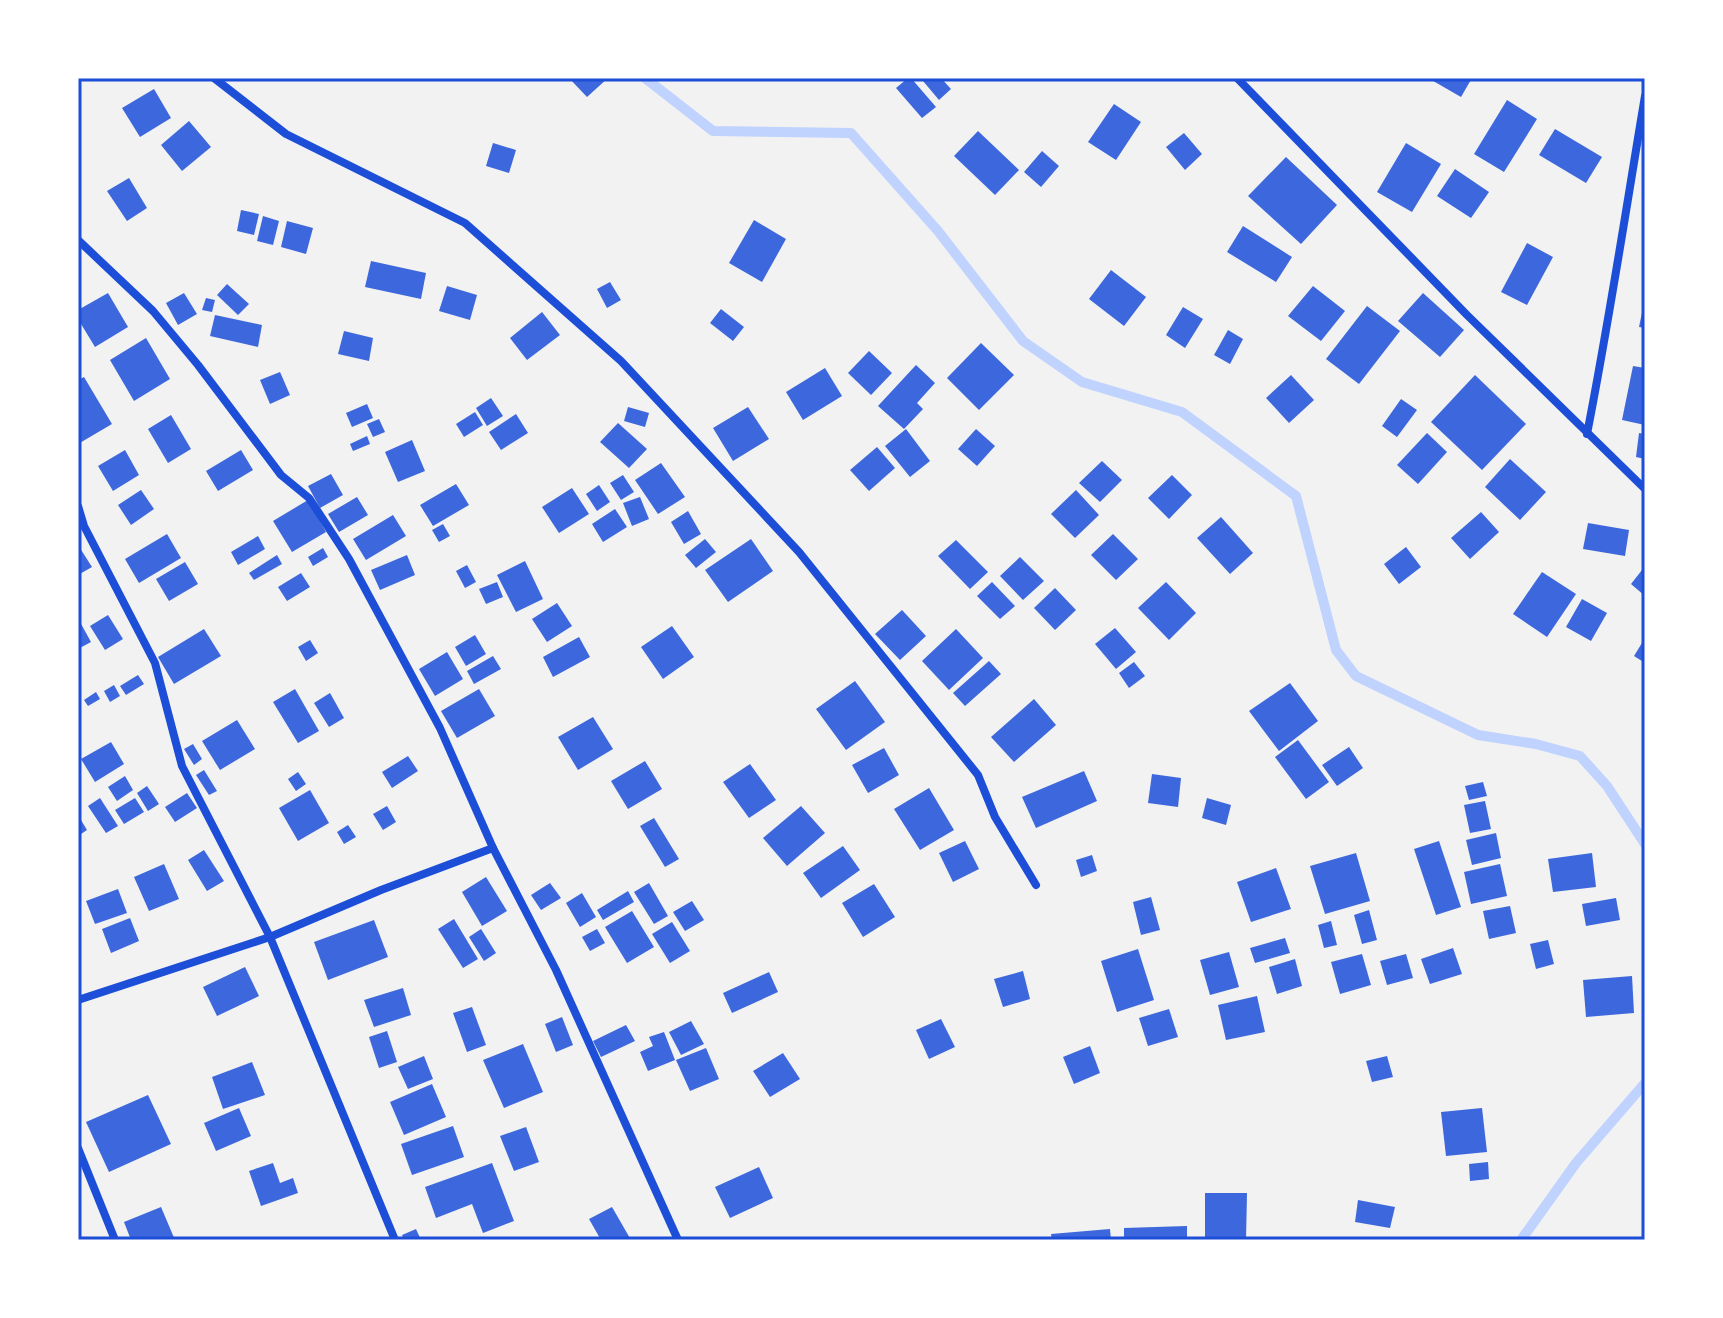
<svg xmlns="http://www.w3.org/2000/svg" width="1723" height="1318" viewBox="0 0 1723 1318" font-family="'DejaVu Sans',sans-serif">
  <rect width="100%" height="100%" fill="#f2f2f2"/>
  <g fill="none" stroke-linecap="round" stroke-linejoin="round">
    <!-- stream -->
    <g stroke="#bfd3fe" stroke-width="10">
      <polyline points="645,78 713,131 851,133 938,231 1023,341 1082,382 1182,412 1296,496 1336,650 1356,676 1478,735 1536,744 1580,756 1607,786 1645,844"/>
      <polyline points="1521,1240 1576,1163 1645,1083"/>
    </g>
  </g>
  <!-- building -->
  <g fill="#3d67dc">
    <polygon points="569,78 608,78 587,97"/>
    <polygon points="908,78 911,78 936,107 922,118 896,88"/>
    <polygon points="927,78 941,78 951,89 939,100 923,81"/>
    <polygon points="1428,78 1472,78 1461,97"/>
    <polygon points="154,89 171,118 140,137 122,108"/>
    <polygon points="1507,100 1537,119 1504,172 1474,154"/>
    <polygon points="1114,104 1141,122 1116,160 1088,142"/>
    <polygon points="189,121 211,147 182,171 161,145"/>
    <polygon points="1555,129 1602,157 1586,183 1539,155"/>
    <polygon points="978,131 1019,170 995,195 954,156"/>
    <polygon points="1184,133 1202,154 1185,170 1166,147"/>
    <polygon points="493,143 516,150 509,173 486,166"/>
    <polygon points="1406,143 1441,164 1412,212 1377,192"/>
    <polygon points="1042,151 1059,166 1041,187 1024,172"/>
    <polygon points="1286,157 1337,205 1301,244 1248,196"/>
    <polygon points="1455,169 1489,192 1471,218 1437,196"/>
    <polygon points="129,178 147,208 127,221 107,191"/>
    <polygon points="241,210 259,214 254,235 237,231"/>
    <polygon points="263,216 279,221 273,245 257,241"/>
    <polygon points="754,220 786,239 762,282 729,263"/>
    <polygon points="287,221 313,228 306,254 281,247"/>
    <polygon points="1243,226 1292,257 1276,282 1227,252"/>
    <polygon points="1527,243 1553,257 1527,305 1501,292"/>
    <polygon points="371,261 426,273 421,299 365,287"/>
    <polygon points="1111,270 1146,297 1124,326 1089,299"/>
    <polygon points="610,282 621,300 607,308 597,289"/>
    <polygon points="227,284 249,304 238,315 217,295"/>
    <polygon points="447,286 477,295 470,320 439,311"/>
    <polygon points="1313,286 1345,311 1321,341 1288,316"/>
    <polygon points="108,293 128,327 95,347 78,319 78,310"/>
    <polygon points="184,293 197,314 178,325 166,303"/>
    <polygon points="1423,293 1464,330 1440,357 1398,321"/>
    <polygon points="206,298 215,300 212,312 202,310"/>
    <polygon points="1644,303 1645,303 1645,328 1639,327"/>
    <polygon points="1367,306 1400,331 1359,384 1326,359"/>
    <polygon points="1183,307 1203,319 1185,348 1166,335"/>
    <polygon points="721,309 744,327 733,341 710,323"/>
    <polygon points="542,312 560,335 527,360 510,338"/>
    <polygon points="215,315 262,325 258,347 210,336"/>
    <polygon points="1228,330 1243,339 1230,364 1214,355"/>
    <polygon points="344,331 373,338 369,361 338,354"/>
    <polygon points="146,338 170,379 134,401 110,360"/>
    <polygon points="981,343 1014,375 979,410 947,378"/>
    <polygon points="869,351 892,373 871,395 848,373"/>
    <polygon points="916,365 935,383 917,403 923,409 904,429 878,406"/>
    <polygon points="1633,366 1645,368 1645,425 1622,420"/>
    <polygon points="825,368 842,396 803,420 786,392"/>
    <polygon points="280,372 290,395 270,404 260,380"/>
    <polygon points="1291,375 1314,400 1289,423 1266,398"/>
    <polygon points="1475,375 1526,424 1482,470 1431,422"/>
    <polygon points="84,377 112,424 78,444 78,380"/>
    <polygon points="491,398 503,416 487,426 476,408"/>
    <polygon points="1401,399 1417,410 1397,437 1382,426"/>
    <polygon points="367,404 373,418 352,427 346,413"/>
    <polygon points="628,407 649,413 645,427 624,421"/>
    <polygon points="748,407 769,439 733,461 713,428"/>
    <polygon points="475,412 483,425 464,437 456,424"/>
    <polygon points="516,414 528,433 501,450 489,432"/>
    <polygon points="171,415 191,449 168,463 148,429"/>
    <polygon points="379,419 385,432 373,437 367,424"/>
    <polygon points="618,423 647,449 629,468 600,442"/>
    <polygon points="906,429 930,461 910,477 885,446"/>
    <polygon points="976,429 995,446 977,466 958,449"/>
    <polygon points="1427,433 1447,452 1418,484 1397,465"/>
    <polygon points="1639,433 1645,434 1645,459 1636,457"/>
    <polygon points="367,436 370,444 353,451 350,444"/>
    <polygon points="412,440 425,471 398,482 385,452"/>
    <polygon points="877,447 895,468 869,491 850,470"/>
    <polygon points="125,450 139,475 113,491 98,466"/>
    <polygon points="241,450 253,470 218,491 206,471"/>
    <polygon points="1510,459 1546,492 1520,520 1485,487"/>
    <polygon points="1102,461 1122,480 1100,502 1079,483"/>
    <polygon points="661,463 685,497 658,514 635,480"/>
    <polygon points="331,474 343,495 320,508 308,486"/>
    <polygon points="623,475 634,492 621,500 610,483"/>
    <polygon points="1172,475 1192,495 1169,519 1148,498"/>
    <polygon points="456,484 469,505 433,526 420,505"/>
    <polygon points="599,485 610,502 597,511 586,494"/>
    <polygon points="572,488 589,514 559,533 542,507"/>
    <polygon points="141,490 154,509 131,525 118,505"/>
    <polygon points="1076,490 1099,515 1075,538 1051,514"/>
    <polygon points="357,497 368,515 339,532 328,514"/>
    <polygon points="640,497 649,519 632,526 623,503"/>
    <polygon points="308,500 326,532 292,552 273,521"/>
    <polygon points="615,509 627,527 603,542 592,524"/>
    <polygon points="688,511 701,534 684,544 671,522"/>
    <polygon points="1481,512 1499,532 1470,559 1451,538"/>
    <polygon points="393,515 406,536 366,560 353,539"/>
    <polygon points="1221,517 1253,553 1230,574 1197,538"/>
    <polygon points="1588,523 1629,530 1625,556 1583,549"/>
    <polygon points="443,524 450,536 439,542 432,530"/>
    <polygon points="167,534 181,558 139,583 125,559"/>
    <polygon points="1113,534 1138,559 1116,580 1091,555"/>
    <polygon points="258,536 265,549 238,565 231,552"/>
    <polygon points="705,539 716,552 696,568 685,555"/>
    <polygon points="751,539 773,571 728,602 705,570"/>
    <polygon points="956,540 988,572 970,589 938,556"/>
    <polygon points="78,545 92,567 78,575"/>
    <polygon points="1406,547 1421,567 1399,584 1384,564"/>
    <polygon points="323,548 328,557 313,566 308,557"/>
    <polygon points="277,555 282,564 254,580 249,573"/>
    <polygon points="407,555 415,575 380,590 371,570"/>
    <polygon points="1020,557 1044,581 1023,600 1000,576"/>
    <polygon points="525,561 543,599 516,612 497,575"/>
    <polygon points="185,562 198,584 169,601 156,579"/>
    <polygon points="467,565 476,582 465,588 456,571"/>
    <polygon points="1642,570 1645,572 1645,596 1631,584"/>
    <polygon points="1542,572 1576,594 1547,637 1513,614"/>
    <polygon points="301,573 310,587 287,601 278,587"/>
    <polygon points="497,582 503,597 486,604 479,589"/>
    <polygon points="992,582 1015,606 1000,619 977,596"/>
    <polygon points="1166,582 1196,613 1169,640 1138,608"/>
    <polygon points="1055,588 1076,610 1055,630 1034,608"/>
    <polygon points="1582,599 1607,613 1591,641 1566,627"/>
    <polygon points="557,603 572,626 547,642 532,619"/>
    <polygon points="902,610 926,636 900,660 875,634"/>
    <polygon points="108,615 123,639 105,650 90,626"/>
    <polygon points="80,622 91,642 78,649 78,624"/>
    <polygon points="672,626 694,657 663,679 641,647"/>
    <polygon points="1115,628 1136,652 1116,669 1095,644"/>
    <polygon points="204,629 221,656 174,684 158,657"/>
    <polygon points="956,629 983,658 949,690 922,661"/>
    <polygon points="475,635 486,654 466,666 455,647"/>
    <polygon points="579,637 590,657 553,677 543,657"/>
    <polygon points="1645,638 1645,663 1634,656"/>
    <polygon points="310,640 318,653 306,661 298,647"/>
    <polygon points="447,652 463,679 435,696 419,669"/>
    <polygon points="493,656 501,669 474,684 467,671"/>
    <polygon points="989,661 1001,674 965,706 953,693"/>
    <polygon points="1134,662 1145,676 1129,688 1119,673"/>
    <polygon points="138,675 144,684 126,695 120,686"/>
    <polygon points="855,681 885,722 846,750 816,709"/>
    <polygon points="1290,683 1318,721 1279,751 1249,711"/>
    <polygon points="114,685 120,696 110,702 104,691"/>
    <polygon points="295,689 319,731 298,743 273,702"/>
    <polygon points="479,689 495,716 457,738 441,711"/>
    <polygon points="96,692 100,699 88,706 84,700"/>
    <polygon points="330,693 344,718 329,727 314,703"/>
    <polygon points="1034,699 1056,725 1014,762 991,737"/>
    <polygon points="593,717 613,749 578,770 558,737"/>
    <polygon points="237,720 255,749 220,770 202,741"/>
    <polygon points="1298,740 1329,782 1306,799 1275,757"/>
    <polygon points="111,742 124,764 95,782 81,759"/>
    <polygon points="193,744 202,759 194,765 184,749"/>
    <polygon points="1349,747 1363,768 1337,786 1322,765"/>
    <polygon points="884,748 899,775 868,793 852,765"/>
    <polygon points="408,756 418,771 392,788 382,772"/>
    <polygon points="645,761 662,789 628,809 611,781"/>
    <polygon points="750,764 776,800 749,818 723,782"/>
    <polygon points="204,770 217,791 209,795 196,775"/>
    <polygon points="1084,771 1097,801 1036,828 1022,797"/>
    <polygon points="298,772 306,784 296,791 288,779"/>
    <polygon points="1152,774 1181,778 1178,807 1148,803"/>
    <polygon points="125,776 133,790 117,801 108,787"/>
    <polygon points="1483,782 1487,796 1469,800 1465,786"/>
    <polygon points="147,786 159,804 148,811 137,793"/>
    <polygon points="929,788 954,830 920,850 894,809"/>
    <polygon points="310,790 329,823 298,841 279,808"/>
    <polygon points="187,793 197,808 175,822 165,807"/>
    <polygon points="100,798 118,826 106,833 88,806"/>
    <polygon points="135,798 144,812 124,824 115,810"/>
    <polygon points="1207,798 1231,805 1226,825 1202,818"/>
    <polygon points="1485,801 1491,829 1470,833 1464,805"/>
    <polygon points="387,806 396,822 383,830 373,814"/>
    <polygon points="801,806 825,833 787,866 763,838"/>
    <polygon points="78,815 87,830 78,836"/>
    <polygon points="654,818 679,859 665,867 640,826"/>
    <polygon points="348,825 356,837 344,844 337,832"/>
    <polygon points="1496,833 1501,858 1472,865 1466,840"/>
    <polygon points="965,841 979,869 953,882 939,853"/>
    <polygon points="1439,841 1461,907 1436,915 1414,849"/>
    <polygon points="843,846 860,870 821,898 803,873"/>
    <polygon points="204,850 224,881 207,891 188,860"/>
    <polygon points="1356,853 1370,901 1325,914 1310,866"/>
    <polygon points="1592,853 1596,887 1553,892 1548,859"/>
    <polygon points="1092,855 1097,871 1081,877 1076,860"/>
    <polygon points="164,864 179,899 149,911 134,877"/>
    <polygon points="1500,864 1507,896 1471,904 1464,872"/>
    <polygon points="1276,868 1291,909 1251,922 1237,882"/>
    <polygon points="486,877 507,911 482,926 462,892"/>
    <polygon points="550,883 561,898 541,910 531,895"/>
    <polygon points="649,883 668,916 654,924 634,892"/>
    <polygon points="874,884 895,917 863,937 842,903"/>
    <polygon points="118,889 127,913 95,924 86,901"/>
    <polygon points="628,891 634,902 603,920 597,910"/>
    <polygon points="582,893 596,917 580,927 566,903"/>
    <polygon points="1151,897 1160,930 1141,935 1133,902"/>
    <polygon points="1616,898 1620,920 1586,926 1582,904"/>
    <polygon points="692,901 704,920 685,931 673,912"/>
    <polygon points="1510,906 1516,933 1489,939 1483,911"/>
    <polygon points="1369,910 1377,940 1362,944 1354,915"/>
    <polygon points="632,911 654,947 627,963 605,927"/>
    <polygon points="130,918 139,941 111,953 102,929"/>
    <polygon points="454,919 478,959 463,968 438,929"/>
    <polygon points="374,920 388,957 328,980 314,942"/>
    <polygon points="1331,921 1337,945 1324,948 1318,925"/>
    <polygon points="672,922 690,951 670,963 652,934"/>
    <polygon points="481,929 496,953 484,961 469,937"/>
    <polygon points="597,929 605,943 590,951 582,937"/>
    <polygon points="1285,938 1290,953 1255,963 1250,948"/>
    <polygon points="1548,940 1554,964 1536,969 1530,944"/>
    <polygon points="1453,948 1462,974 1430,984 1421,959"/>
    <polygon points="1138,949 1154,1000 1117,1012 1101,961"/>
    <polygon points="1229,952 1239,987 1210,995 1200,960"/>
    <polygon points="1362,954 1371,985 1340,994 1331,962"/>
    <polygon points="1406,954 1413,978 1387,985 1380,961"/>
    <polygon points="1295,959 1302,986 1277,994 1269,967"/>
    <polygon points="245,967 259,996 217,1016 203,987"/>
    <polygon points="1023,971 1030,999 1003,1007 994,979"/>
    <polygon points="769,972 778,992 732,1013 723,993"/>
    <polygon points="1632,976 1634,1013 1586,1017 1583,980"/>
    <polygon points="403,988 411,1015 374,1027 364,1000"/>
    <polygon points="1257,996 1265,1032 1226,1040 1218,1005"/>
    <polygon points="472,1007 486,1045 467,1052 453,1013"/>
    <polygon points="1169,1009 1178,1037 1148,1046 1139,1018"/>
    <polygon points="562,1017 573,1045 556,1052 545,1024"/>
    <polygon points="941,1019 955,1047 929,1059 916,1030"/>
    <polygon points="691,1021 704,1044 681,1055 669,1032"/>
    <polygon points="626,1025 635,1041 601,1057 593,1041"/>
    <polygon points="387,1031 397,1062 379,1068 369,1037"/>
    <polygon points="664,1032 675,1060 648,1071 640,1052 653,1046 649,1037"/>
    <polygon points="523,1044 543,1092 504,1108 483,1060"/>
    <polygon points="1090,1046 1100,1073 1074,1084 1063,1057"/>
    <polygon points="706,1048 719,1079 690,1091 676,1060"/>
    <polygon points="783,1053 800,1079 770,1097 753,1071"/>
    <polygon points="424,1056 433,1079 408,1089 398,1067"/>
    <polygon points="1387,1056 1393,1077 1372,1082 1366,1061"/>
    <polygon points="252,1062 265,1095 223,1109 212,1077"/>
    <polygon points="432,1084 446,1117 404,1135 390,1102"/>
    <polygon points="148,1095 171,1144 109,1172 86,1122"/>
    <polygon points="239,1108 251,1136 216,1151 204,1123"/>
    <polygon points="1482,1108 1487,1152 1446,1156 1441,1112"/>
    <polygon points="453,1126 464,1157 412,1175 401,1144"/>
    <polygon points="526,1127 539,1162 514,1171 500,1136"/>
    <polygon points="1488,1162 1489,1179 1470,1181 1469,1164"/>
    <polygon points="273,1163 280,1183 293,1178 298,1193 261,1206 249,1171"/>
    <polygon points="492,1163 514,1221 483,1233 472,1204 436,1218 425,1187"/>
    <polygon points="759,1167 773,1198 730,1218 715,1187"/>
    <polygon points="1205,1193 1247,1193 1246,1240 1205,1240"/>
    <polygon points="1358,1200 1395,1207 1390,1228 1355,1222"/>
    <polygon points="161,1207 175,1240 131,1240 124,1222"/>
    <polygon points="612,1207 631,1240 601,1240 589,1219"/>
    <polygon points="1187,1226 1187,1240 1124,1240 1124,1228"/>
    <polygon points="416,1229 421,1240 404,1240 402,1235"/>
    <polygon points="1110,1229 1111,1240 1052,1240 1051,1234"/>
  </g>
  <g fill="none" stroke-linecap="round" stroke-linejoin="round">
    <!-- minor -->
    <g stroke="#1d4ed8" stroke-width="8">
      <polyline points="214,78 286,134 465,223 621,361 799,552 978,775 995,817 1036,885"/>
      <polyline points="1237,78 1467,315 1645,489"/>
      <polyline points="78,240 153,311 198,365 281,475 309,498 349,559 440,728 493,848 556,970 678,1240"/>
      <path d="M 1587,434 C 1609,322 1626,209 1645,96"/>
      <polyline points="78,506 84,526 155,663 182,766 270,937 395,1240"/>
      <polyline points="78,1000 270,937 381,890 493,848"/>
      <polyline points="78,1148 115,1240"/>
    </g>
  </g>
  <!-- border -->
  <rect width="1723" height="1318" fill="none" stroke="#ffffff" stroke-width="160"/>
  <rect x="80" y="80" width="1563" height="1158" fill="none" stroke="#1d4ed8" stroke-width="3"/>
</svg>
